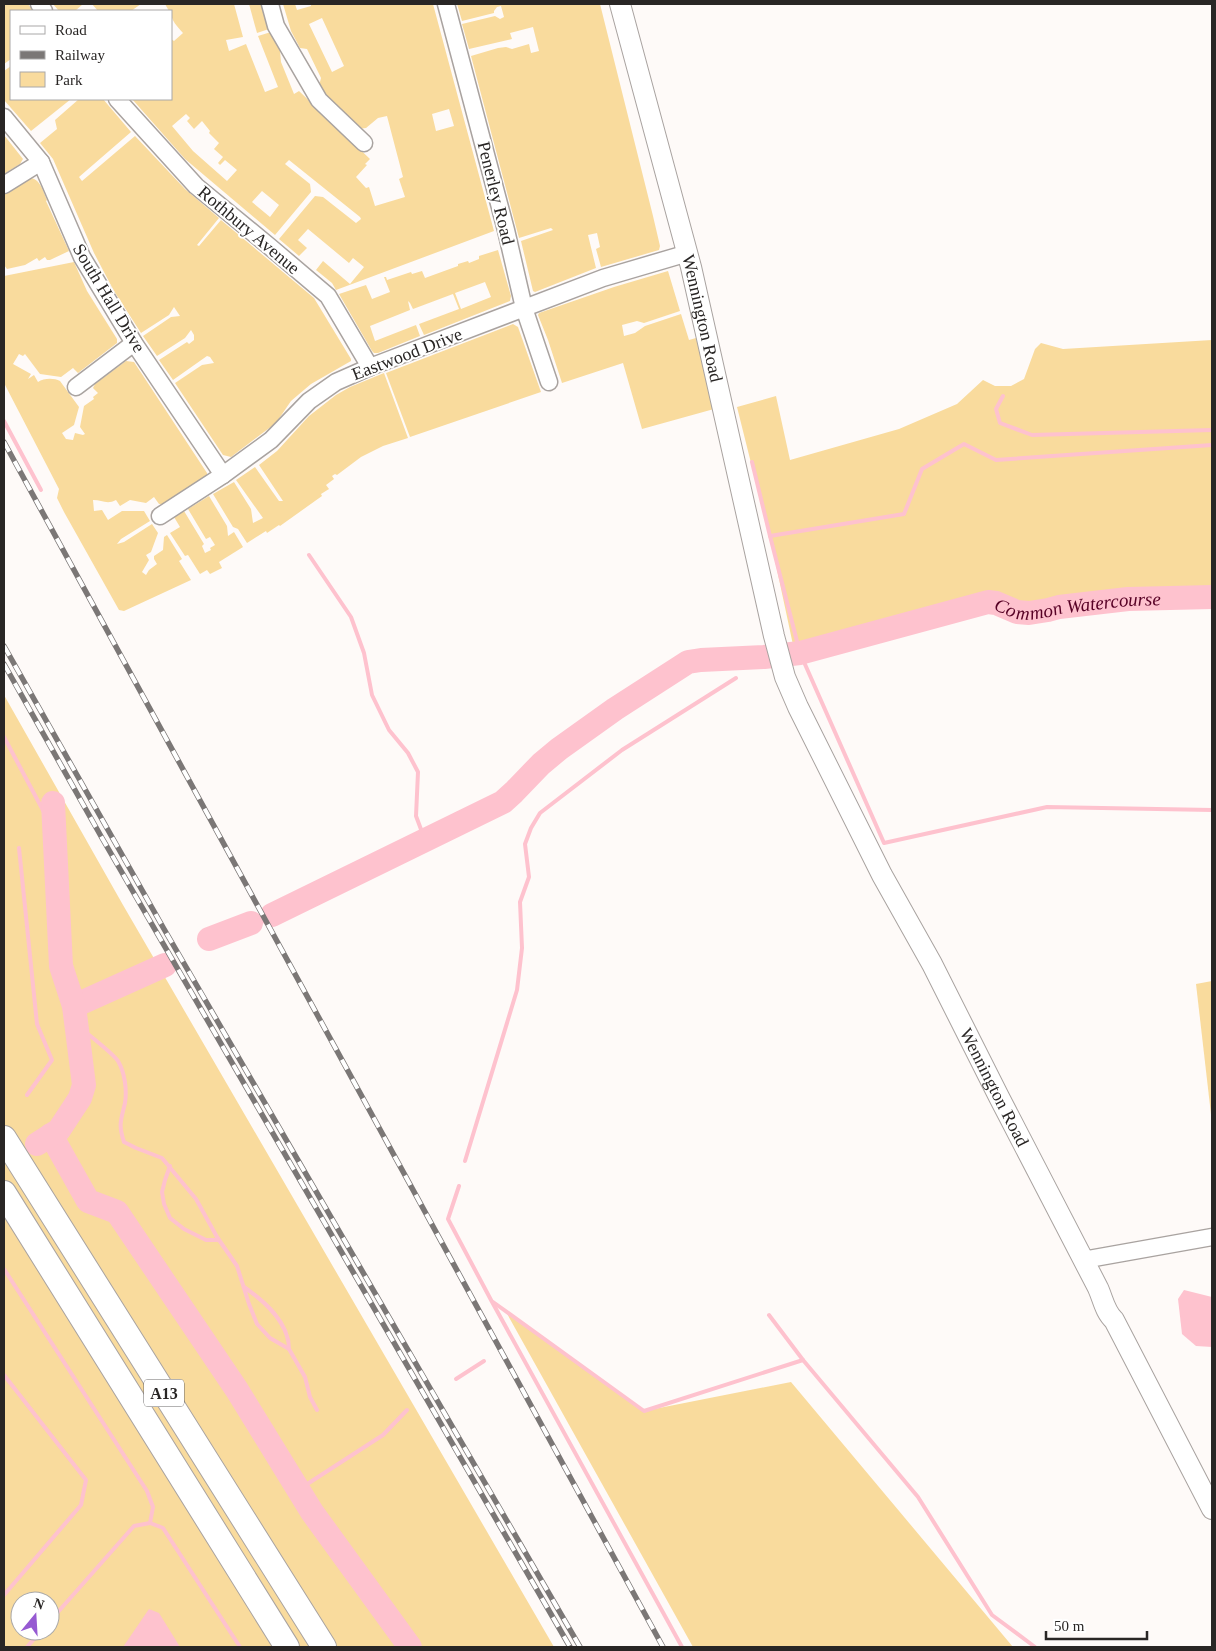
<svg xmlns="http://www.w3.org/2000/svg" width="1216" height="1651" viewBox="0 0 1216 1651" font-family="'Times New Roman',serif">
  <rect width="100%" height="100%" fill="#fefaf8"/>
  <!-- green -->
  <g fill="#f9db9d" fill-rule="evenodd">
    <polygon points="4,4 28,4 33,11 11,11 11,59 4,64"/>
    <polygon points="53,4 83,4 75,11 59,11"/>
    <polygon points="92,4 141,4 131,11 98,11"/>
    <path d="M 165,4 L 234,4 L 243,37 L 226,40 L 229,51 L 246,44 L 265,92 L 278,87 L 258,36 L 271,32 L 280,51 L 281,62 L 294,94 L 299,91 L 370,159 L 365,164 L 367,165 L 356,177 L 366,188 L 369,187 L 375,206 L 405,197 L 399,179 L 403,177 L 387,116 L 378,118 L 366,128 L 358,129 L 322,96 L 319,86 L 321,78 L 307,49 L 300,48 L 291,31 L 283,4 L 295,4 L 297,10 L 311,6 L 311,4 L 433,4 L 494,231 L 336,290 L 332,283 L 316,270 L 323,261 L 350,284 L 364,267 L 353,258 L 349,263 L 308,229 L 298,240 L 307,248 L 299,256 L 279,239 L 315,196 L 323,197 L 356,223 L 361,219 L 360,217 L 289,160 L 285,164 L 310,184 L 311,192 L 275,235 L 185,159 L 132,99 L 171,99 L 171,39 L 174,41 L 183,33 C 177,26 171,21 171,11 L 169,11 ZM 322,18 L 344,66 L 332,72 L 309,24 ZM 449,109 L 454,126 L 436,131 L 432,114 ZM 186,114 L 190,118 L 187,121 L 194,129 L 202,121 L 210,131 L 209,133 L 219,143 L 214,149 L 223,157 L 218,163 L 220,165 L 225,160 L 237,170 L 227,181 L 193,151 L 172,126 ZM 262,191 L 279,205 L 270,217 L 252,202 Z"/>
    <polygon points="249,4 262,4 269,29 257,33"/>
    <polygon points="457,4 600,4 653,216 660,246 659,250 601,267 596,249 600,247 597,233 588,235 596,268 535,292 533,291 521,241 553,230 551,228 519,238 471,56 498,48 506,47 512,49 529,44 531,53 539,51 533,27 510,33 512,39 469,49 462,24 495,16 500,19 504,17 501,6 497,7 494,11 494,13 462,21"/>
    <polygon points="11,66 11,99 71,99 31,131 4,100 4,71"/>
    <polygon points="79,99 103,99 131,132 79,177 82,181 135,136 185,189 219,218 197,245 199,246 221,220 314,298 351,359 351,361 311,384 291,401 276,423 231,457 223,455 175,383 202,365 214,363 210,357 207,356 173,380 159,360 187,342 189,344 194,340 194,335 191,330 185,338 157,356 143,336 171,317 180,316 174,307 169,315 141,333 114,291 94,253 53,159 40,143 57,129 55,120"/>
    <polygon points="4,135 23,159 20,164 4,174"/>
    <path d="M 28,178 C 40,177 43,191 47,200 L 46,201 L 69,251 L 50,260 L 47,260 L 45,257 L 39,261 L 37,258 L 25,265 L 7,269 L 4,265 L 4,192 Z"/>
    <path d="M 498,250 L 511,296 L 510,301 L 424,335 L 419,324 L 459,309 L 453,294 L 413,309 L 410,303 L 408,301 L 410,310 L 370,326 L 375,341 L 416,325 L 420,336 L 378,353 L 374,353 L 372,351 L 339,294 L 366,285 L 372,299 L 390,292 L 384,277 L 386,277 L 387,280 L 411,272 L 412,274 L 422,271 L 425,278 L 458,266 L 458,264 L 468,261 L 469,263 L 479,259 L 479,256 ZM 485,282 L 491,297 L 461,309 L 455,293 Z"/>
    <path d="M 74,262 L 87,291 L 117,339 L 117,343 L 78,373 L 73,368 L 61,377 L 40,374 L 25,354 L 23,356 L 19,354 L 13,364 L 31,374 L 28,379 L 34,375 L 38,382 C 44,378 54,378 60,381 L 79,407 L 74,425 L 62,433 L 66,439 L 73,440 L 75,433 L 83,435 L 85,434 L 80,427 L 84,406 L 94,399 L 93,397 L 98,393 L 93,388 L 95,384 L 126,361 L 134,362 L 207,473 L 207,476 L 165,504 L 159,504 L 154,497 L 146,503 L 130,500 L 120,506 L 116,500 C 107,505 102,500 93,500 L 94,511 L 102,510 L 108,520 L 122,511 L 144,511 L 150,521 L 121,539 L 117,544 L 124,542 L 152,524 L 158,533 L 151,552 L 146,555 L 149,560 L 142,572 L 146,575 L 149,570 L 157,564 L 154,559 L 154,556 L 163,550 L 164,537 L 167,535 L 182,559 L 179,561 L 191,580 L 124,611 L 119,610 L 64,512 L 57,498 L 59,489 L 4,383 L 4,276 Z"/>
    <polygon points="668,271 680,311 644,323 637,321 622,325 624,336 635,333 645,326 681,314 689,340 696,338 714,409 642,429 623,363 562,383 548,340 538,315 539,313 614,287"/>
    <polygon points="513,324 518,327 541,392 410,437 386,373"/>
    <path d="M 1212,340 L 1212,597 C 1165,597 1117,601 1070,606 C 1056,607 1043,613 1028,613 C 1014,613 1003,603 988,602 L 796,659 L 773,551 L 737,407 L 776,396 L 790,460 L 899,429 L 957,404 L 983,380 L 995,386 L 1011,386 L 1024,379 L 1035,349 L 1041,343 L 1063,349 Z"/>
    <polygon points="384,373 408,438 383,446 361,457 337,475 335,474 332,476 334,479 326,485 329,489 321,494 322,496 280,526 279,525 267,533 266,531 247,543 238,529 233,527 213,494 234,482 251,509 253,523 263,518 236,480 255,467 279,501 283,501 259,465 277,451 309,416 336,395 350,387"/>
    <polygon points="209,496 227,526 228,536 234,532 243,547 219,562 222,568 210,574 207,570 200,574 188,555 185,556 170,533 180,527 174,517 184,511 204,544 202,546 205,553 211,550 210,548 215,545 210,537 206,539 188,509"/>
    <path d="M 4,695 L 123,905 L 554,1647 L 4,1647 ZM 20,1601 L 50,1601 L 50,1631 L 20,1631 Z"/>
    <polygon points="1212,981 1212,1123 1196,984"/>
    <polygon points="505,1310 644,1411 791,1382 1013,1647 693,1647"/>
  </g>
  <!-- water -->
  <g fill="#fec2ce">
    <polygon points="1184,1290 1212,1297 1212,1347 1196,1346 1182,1334 1178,1299"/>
    <polygon points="149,1609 159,1613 180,1647 123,1647"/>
  </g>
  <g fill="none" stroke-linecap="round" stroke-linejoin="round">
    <!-- stream -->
    <g stroke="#fec2ce" stroke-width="4">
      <polyline points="1003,396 996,409 1000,423 1032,435 1212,430"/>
      <polyline points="4,421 41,490"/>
      <polyline points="1212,445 996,460 964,444 922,469 904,514 770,536 800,653 884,843 1047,807 1212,810"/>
      <polyline points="752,462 770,536"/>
      <polyline points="309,555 351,617 364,653 372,695 389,730 408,753 418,772 416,816 425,840"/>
      <polyline points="4,737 54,831"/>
      <polyline points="19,848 37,1024 52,1060 27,1095"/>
      <path d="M 77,1025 C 86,1033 112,1052 118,1061 C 125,1073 127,1090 125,1103 C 121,1120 118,1124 124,1142 L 136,1148 L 162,1158 L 196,1199 L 217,1237 L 237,1266 L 249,1304 L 257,1324 L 270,1338 L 289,1349 L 305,1377 L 310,1397 L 317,1410"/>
      <polyline points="465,1161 517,990 522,948 520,902 529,877 525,844 531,828 540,813 622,750 736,678"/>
      <polyline points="170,1166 165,1180 162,1192 164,1204 170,1218 184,1229 206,1240 219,1240"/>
      <polyline points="459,1186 448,1219 491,1300 682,1647"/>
      <polyline points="4,1269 147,1491 153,1507 150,1523 134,1526 50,1621"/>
      <path d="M 244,1287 C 264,1301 289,1322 289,1349"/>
      <polyline points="493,1302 644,1411 803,1360"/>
      <polyline points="769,1315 803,1360 918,1497 992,1615 1035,1647"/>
      <polyline points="4,1375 86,1480 81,1505 4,1595"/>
      <polyline points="456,1379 484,1361"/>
      <polyline points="298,1490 383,1435 407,1410"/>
      <polyline points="150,1523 163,1528 240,1647"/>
      <polyline points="27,1647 41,1631"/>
    </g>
    <!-- river -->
    <g stroke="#fec2ce" stroke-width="24">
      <path id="s1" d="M 272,915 L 503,802 L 514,792 L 541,764 L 559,749 L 615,709 L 688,662 L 701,660 L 764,657 L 800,653 L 988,602 L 996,603 L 1017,612 L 1029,613 L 1048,610 L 1059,607 L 1128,599 L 1212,597"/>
      <polyline points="209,939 251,923"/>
      <polyline points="74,1006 165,965"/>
      <polyline points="51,1135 88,1201 117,1212 237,1390 312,1512 410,1647"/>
      <polyline points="37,1144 59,1130 80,1098 84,1085 74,1006 61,966 53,803"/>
    </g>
    <!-- minor casing -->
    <g stroke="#a9a3a0" stroke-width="19">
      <g id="minor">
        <polyline points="39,4 44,11"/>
        <polyline points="270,4 276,26 319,100 364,143"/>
        <polyline points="446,4 506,230 524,308 549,382"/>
        <polyline points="117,99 196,186 269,246 328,296 370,367"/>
        <polyline points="4,117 41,162 82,257 134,343 223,475"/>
        <polyline points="4,185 41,162"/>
        <polyline points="76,387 134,343"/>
        <polyline points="160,516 223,475 271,440 309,401 336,382 370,367 603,278 688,253"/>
        <polyline points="1083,1260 1212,1237"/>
      </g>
    </g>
    <!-- major casing -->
    <g stroke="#a9a3a0" stroke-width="22">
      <g id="major">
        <path id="s2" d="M 620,4 L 691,267 L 774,636 L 785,677 L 798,707 L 882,875 L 932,964 L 999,1097 L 1098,1288 C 1103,1299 1105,1312 1114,1320 L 1212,1509"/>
      </g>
    </g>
    <!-- highway casing -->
    <g stroke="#a9a3a0" stroke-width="26">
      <g id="highway">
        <polyline points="4,1138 324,1647"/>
        <polyline points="4,1193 287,1647"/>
      </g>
    </g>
    <!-- minor -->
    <use href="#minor" stroke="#fff" stroke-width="16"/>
    <!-- major -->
    <use href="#major" stroke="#fff" stroke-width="20"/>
    <!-- highway -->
    <use href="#highway" stroke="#fff" stroke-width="24"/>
    <!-- rail casing -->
    <g stroke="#7b7776" stroke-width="5.5">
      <g id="rail">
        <polyline points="4,442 663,1647"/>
        <polyline points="4,646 164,929 580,1647"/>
        <polyline points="4,664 102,838 570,1647"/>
      </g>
    </g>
    <!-- rail -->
    <use href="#rail" stroke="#fff" stroke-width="4" stroke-dasharray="11" stroke-linecap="butt"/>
  </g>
  <g text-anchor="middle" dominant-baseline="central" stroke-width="4" stroke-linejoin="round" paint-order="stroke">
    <!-- shield labels -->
    <rect fill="#fff" stroke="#696766" stroke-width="1" x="144" y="1379.5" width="40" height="27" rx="4"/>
    <g font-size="16" font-weight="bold" fill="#292625">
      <text x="164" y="1393">A13</text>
    </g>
    <!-- street labels -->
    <g font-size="18" fill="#292625" stroke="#fff">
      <text transform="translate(496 193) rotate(76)">Penerley Road</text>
      <text transform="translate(249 230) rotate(40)">Rothbury Avenue</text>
      <text transform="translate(109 298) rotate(59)">South Hall Drive</text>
      <text stroke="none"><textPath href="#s2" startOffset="325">Wennington Road</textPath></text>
      <text transform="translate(407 354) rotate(-21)">Eastwood Drive</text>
      <text stroke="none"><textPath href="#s2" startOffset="1154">Wennington Road</textPath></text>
    </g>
    <!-- water labels -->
    <g font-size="19" font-style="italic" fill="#570125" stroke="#fff">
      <text stroke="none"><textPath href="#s1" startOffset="889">Common Watercourse</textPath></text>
    </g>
  </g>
  <!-- border -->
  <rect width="1216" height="1651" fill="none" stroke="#292625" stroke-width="10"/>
  <!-- legend -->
  <rect x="10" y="10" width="162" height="90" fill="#ffffff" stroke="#a9a8a8"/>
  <rect x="20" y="26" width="25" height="8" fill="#ffffff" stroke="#a9a8a8"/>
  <text x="55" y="35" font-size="15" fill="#292625">Road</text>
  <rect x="20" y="51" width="25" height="8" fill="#7b7776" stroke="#a9a8a8"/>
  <text x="55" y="60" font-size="15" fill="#292625">Railway</text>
  <rect x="20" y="72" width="25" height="15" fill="#f9db9d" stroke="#a9a8a8"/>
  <text x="55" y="85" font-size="15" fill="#292625">Park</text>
  <!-- north arrow -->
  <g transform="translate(35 1616) rotate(18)"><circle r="24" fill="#ffffff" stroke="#a9a8a8"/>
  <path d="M0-4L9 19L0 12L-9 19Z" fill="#965ad2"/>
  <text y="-8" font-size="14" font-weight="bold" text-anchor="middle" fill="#292625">N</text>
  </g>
  <!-- scale -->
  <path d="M1046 1631v8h101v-8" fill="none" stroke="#292625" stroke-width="2.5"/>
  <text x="1054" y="1631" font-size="15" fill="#292625" stroke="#ffffff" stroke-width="4" paint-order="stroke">50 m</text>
</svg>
